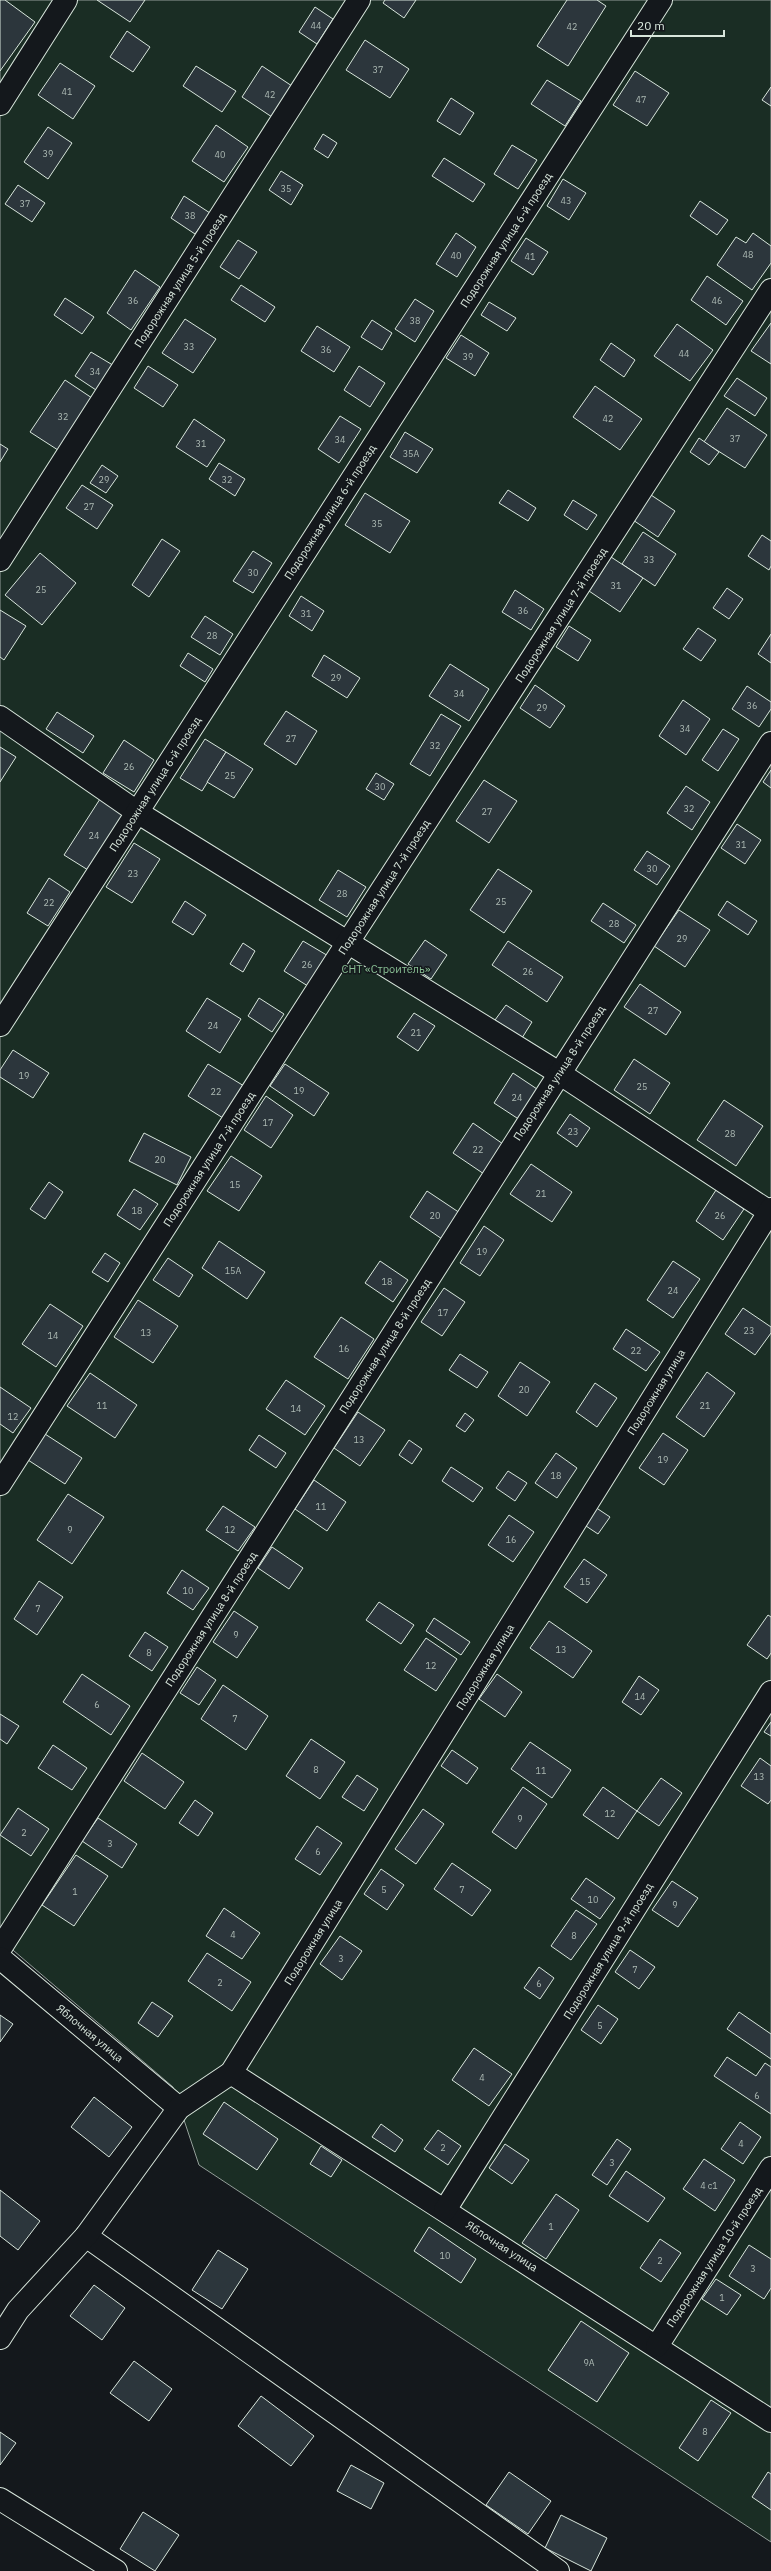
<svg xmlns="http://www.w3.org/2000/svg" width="771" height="2571" viewBox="0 0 771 2571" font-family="'IBM Plex Sans',sans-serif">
  <rect width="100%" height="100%" fill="#14181c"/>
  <!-- green -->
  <polygon fill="#1a2d24" stroke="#939e99" points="0,0 771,0 771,2542 199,2165 173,2087 0,1939"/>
  <!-- building -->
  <g fill="#2c363c" stroke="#d8e6dc">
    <polygon points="0,0 5,0 35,22 0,71"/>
    <polygon points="97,0 145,0 130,22"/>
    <polygon points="385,0 416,0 404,18 383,3"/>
    <polygon points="567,0 597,0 606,6 568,66 537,46"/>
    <polygon points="315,7 333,19 317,44 299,32"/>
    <polygon points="127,31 150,47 133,72 110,57"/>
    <polygon points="365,40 409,69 390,98 346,70"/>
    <polygon points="60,63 95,86 73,119 38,95"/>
    <polygon points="196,66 236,91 222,112 183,86"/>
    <polygon points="262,66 298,90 278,121 242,97"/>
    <polygon points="635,71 669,93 647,126 613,105"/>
    <polygon points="547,80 581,101 565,126 531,104"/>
    <polygon points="771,87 771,106 762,100"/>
    <polygon points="451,98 474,113 460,135 437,121"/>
    <polygon points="216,125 248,147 224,182 192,161"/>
    <polygon points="48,127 72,143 48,179 24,162"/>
    <polygon points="323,134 337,143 328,158 314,149"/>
    <polygon points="512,145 537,160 518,189 494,174"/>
    <polygon points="444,158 485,184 473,202 432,176"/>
    <polygon points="281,171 303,185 291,205 269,190"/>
    <polygon points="563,179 586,193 569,220 547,206"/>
    <polygon points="18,185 45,203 32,222 5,204"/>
    <polygon points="184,196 210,213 195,234 171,218"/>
    <polygon points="700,201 728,220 717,235 690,216"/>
    <polygon points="456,233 476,247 457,277 436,264"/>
    <polygon points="753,233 771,246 771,263 752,290 717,265 736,237 746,243"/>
    <polygon points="526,238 548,252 533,275 511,261"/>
    <polygon points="238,240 257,252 239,279 220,267"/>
    <polygon points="135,270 160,287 131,330 107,313"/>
    <polygon points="707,276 743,301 726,325 691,300"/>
    <polygon points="241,285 275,307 265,322 231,300"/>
    <polygon points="65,298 94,317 82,334 54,315"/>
    <polygon points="415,299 434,311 415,342 395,329"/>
    <polygon points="489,302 516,318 507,331 481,315"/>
    <polygon points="185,319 216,339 193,373 162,353"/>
    <polygon points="372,320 392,333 382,350 361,337"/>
    <polygon points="771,323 771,364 751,351"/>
    <polygon points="677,324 713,350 690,381 654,356"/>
    <polygon points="317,326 350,347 334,372 301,351"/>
    <polygon points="461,335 489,353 475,376 446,358"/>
    <polygon points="611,343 635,360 624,377 600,360"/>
    <polygon points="91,352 116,367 99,392 75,376"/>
    <polygon points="148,366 178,385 163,407 134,388"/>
    <polygon points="359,366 385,383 370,407 344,390"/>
    <polygon points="737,378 767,398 755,416 724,396"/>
    <polygon points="65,380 95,400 61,452 30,432"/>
    <polygon points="595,386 642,419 620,450 573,417"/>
    <polygon points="727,408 767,435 745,468 704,442"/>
    <polygon points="340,416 361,429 339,463 318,449"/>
    <polygon points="194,419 225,440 207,467 176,447"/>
    <polygon points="405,432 433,449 417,473 390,457"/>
    <polygon points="699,438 719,452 709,465 690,452"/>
    <polygon points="0,444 8,449 0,462"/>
    <polygon points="219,463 245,479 235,496 209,479"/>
    <polygon points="102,465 118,476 106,493 90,483"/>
    <polygon points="82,485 113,505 97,529 66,508"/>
    <polygon points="508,490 536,508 528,521 499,503"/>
    <polygon points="365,493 410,521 390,553 345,525"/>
    <polygon points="651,495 675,511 658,537 633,520"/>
    <polygon points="573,500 597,515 587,530 564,515"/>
    <polygon points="643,532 676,554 655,586 622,564"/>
    <polygon points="762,535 771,541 771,566 769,570 748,556"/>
    <polygon points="162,539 180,551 149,597 132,585"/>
    <polygon points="253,551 272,563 253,593 233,581"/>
    <polygon points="40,553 76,583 42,625 5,595"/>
    <polygon points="611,557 643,578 620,612 589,591"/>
    <polygon points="727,588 743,599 729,619 713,608"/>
    <polygon points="515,590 544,609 531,630 502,612"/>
    <polygon points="301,596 324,611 312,631 289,616"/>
    <polygon points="0,610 26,626 4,660 0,657"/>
    <polygon points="205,616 233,634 220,655 191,637"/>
    <polygon points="569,626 591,640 578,661 556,647"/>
    <polygon points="698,628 716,640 701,661 683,649"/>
    <polygon points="771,634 771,663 758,654"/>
    <polygon points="188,653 213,669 205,682 180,666"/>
    <polygon points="324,655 360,678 347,698 312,676"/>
    <polygon points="450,664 489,689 469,721 429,696"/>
    <polygon points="535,685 565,706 550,728 520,708"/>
    <polygon points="747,686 771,702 771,709 759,727 732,709"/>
    <polygon points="683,700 710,719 686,755 659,736"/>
    <polygon points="286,711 317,731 296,765 264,744"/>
    <polygon points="57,712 94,736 83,753 46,729"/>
    <polygon points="441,714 461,726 430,776 410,764"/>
    <polygon points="723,729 739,739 718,771 702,760"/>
    <polygon points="205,739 226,752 202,791 180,778"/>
    <polygon points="124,740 154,760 134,792 103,773"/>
    <polygon points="0,747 16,757 0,782"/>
    <polygon points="226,752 253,769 234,798 207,782"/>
    <polygon points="771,770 771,788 763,782"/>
    <polygon points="376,773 394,784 384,800 366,789"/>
    <polygon points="484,780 517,801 489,843 456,821"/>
    <polygon points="686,786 710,802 692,830 667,813"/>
    <polygon points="100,799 124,814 88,870 64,855"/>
    <polygon points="737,824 761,840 745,864 721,848"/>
    <polygon points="134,843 160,859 132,903 106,887"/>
    <polygon points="647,851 670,866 657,885 634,870"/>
    <polygon points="498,869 532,891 504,933 470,910"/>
    <polygon points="338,870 366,887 347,917 319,900"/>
    <polygon points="49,878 70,892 48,926 27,913"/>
    <polygon points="185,901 206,915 193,935 172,922"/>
    <polygon points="727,901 757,921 748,935 718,915"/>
    <polygon points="603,903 636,925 624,943 591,921"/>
    <polygon points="679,910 710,930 685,967 654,946"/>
    <polygon points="425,940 447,955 431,979 408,964"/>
    <polygon points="303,941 330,957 311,988 284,971"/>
    <polygon points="508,941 563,977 547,1002 492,965"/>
    <polygon points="243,943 255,951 243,972 230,964"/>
    <polygon points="640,984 681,1012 666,1035 624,1007"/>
    <polygon points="207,998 241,1019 220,1053 186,1031"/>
    <polygon points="259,998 284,1014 272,1032 248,1016"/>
    <polygon points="506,1005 532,1022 522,1038 495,1020"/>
    <polygon points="414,1013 435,1026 418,1051 397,1037"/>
    <polygon points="13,1050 49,1073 33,1098 0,1077 0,1070"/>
    <polygon points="634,1059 670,1083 650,1114 614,1090"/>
    <polygon points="208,1064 244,1086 223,1118 188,1096"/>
    <polygon points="285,1064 329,1093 314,1116 270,1086"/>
    <polygon points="513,1073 540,1091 520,1120 494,1103"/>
    <polygon points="266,1096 293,1115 271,1148 244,1130"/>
    <polygon points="724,1100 763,1126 736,1166 697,1140"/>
    <polygon points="570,1114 590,1128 577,1147 557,1133"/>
    <polygon points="473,1123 503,1144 484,1174 453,1153"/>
    <polygon points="144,1133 191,1157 177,1185 129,1161"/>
    <polygon points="231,1156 262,1176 239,1211 207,1191"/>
    <polygon points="531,1164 572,1192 552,1222 510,1194"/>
    <polygon points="49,1182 63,1192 45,1219 30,1209"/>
    <polygon points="134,1189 158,1204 140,1230 117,1215"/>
    <polygon points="716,1190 744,1209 723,1240 696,1221"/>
    <polygon points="427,1191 460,1213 442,1239 410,1217"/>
    <polygon points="484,1226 504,1240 480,1276 460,1263"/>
    <polygon points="219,1241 265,1272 247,1299 202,1268"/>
    <polygon points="105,1253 120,1263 108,1282 92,1272"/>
    <polygon points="168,1258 193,1275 179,1297 153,1280"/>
    <polygon points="380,1261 408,1280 393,1302 365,1283"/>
    <polygon points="673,1261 700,1279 673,1318 647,1300"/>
    <polygon points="444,1288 465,1302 442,1336 421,1322"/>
    <polygon points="138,1300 178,1326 153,1363 114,1337"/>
    <polygon points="50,1304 83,1326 56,1367 22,1344"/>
    <polygon points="743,1308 771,1327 771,1333 755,1355 725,1334"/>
    <polygon points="341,1317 374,1339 348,1379 314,1357"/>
    <polygon points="626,1329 660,1352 646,1371 613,1349"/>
    <polygon points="460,1354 488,1372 477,1388 449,1370"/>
    <polygon points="520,1362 550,1382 527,1416 498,1396"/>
    <polygon points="707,1372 735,1393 704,1437 676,1417"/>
    <polygon points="90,1373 137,1405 115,1438 67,1406"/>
    <polygon points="286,1380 325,1406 305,1435 266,1409"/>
    <polygon points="595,1383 617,1398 597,1427 576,1412"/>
    <polygon points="0,1387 31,1408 13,1433 0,1424"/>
    <polygon points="358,1412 385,1430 360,1466 334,1448"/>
    <polygon points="465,1413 474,1420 465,1432 456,1426"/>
    <polygon points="663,1433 688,1450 664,1485 639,1468"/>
    <polygon points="45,1434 82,1458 65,1484 28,1460"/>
    <polygon points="259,1435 286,1453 276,1468 249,1450"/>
    <polygon points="409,1440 422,1449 412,1464 399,1455"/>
    <polygon points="556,1453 577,1468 557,1498 535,1483"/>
    <polygon points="451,1467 483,1488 473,1502 442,1481"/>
    <polygon points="508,1471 527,1483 515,1501 496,1488"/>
    <polygon points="314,1480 346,1502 327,1531 295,1509"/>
    <polygon points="68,1494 104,1517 72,1564 37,1540"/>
    <polygon points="223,1506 255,1527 238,1551 206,1530"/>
    <polygon points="595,1507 610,1517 598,1534 583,1524"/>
    <polygon points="509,1515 534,1532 513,1562 488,1545"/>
    <polygon points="272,1547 303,1568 289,1589 258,1568"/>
    <polygon points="584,1559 607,1575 587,1603 564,1587"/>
    <polygon points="182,1570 209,1588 193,1610 167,1593"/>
    <polygon points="39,1581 63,1597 37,1635 14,1619"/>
    <polygon points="379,1602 414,1625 401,1644 366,1620"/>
    <polygon points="234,1611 258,1627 237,1658 213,1642"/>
    <polygon points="768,1615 771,1617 771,1653 767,1659 747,1645"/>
    <polygon points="434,1618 470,1642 461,1655 426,1631"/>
    <polygon points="549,1621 592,1651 573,1678 530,1648"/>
    <polygon points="145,1632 168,1647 152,1671 129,1656"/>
    <polygon points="426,1638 457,1659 436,1691 404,1670"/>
    <polygon points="197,1667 216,1680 199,1705 180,1693"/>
    <polygon points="82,1674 130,1706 111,1735 63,1702"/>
    <polygon points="497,1674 522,1692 505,1717 479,1699"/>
    <polygon points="639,1676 659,1690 641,1715 622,1702"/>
    <polygon points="223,1685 268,1716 246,1750 201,1719"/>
    <polygon points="0,1714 19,1726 7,1744 0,1739"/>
    <polygon points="771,1722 771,1736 764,1732"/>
    <polygon points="311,1739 345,1762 320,1799 286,1776"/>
    <polygon points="530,1742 571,1770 552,1798 511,1769"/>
    <polygon points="53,1745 87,1768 72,1790 38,1768"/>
    <polygon points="452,1750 478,1768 467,1784 441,1766"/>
    <polygon points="142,1753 184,1782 165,1809 124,1781"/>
    <polygon points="760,1758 771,1766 771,1800 768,1804 741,1786"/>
    <polygon points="357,1775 378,1789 364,1811 342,1797"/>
    <polygon points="661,1778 682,1793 659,1826 637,1811"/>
    <polygon points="523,1787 547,1804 516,1849 492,1832"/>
    <polygon points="603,1787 637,1811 618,1839 583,1815"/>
    <polygon points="195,1800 213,1813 198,1836 179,1823"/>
    <polygon points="18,1808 49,1829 31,1856 0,1835"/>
    <polygon points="423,1809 444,1824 416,1864 395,1849"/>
    <polygon points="98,1818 137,1844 122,1868 82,1841"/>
    <polygon points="317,1826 342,1843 320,1875 295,1859"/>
    <polygon points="76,1855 108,1876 74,1926 42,1905"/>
    <polygon points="452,1863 491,1890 472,1916 434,1889"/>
    <polygon points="381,1869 404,1885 387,1910 364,1894"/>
    <polygon points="586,1878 615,1898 600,1919 571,1899"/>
    <polygon points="672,1881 698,1898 678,1927 652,1910"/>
    <polygon points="224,1908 260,1933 242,1959 206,1936"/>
    <polygon points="576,1910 597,1924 571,1960 551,1946"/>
    <polygon points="340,1936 362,1951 342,1980 320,1964"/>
    <polygon points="630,1950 655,1967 639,1989 615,1972"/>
    <polygon points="207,1953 251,1982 232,2011 188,1981"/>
    <polygon points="539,1967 554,1978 540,1999 524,1988"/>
    <polygon points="152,2002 173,2016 158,2037 138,2023"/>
    <polygon points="598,2005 618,2019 601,2044 581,2030"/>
    <polygon points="739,2012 771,2034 771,2059 727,2029"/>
    <polygon points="0,2015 13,2024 0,2042"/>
    <polygon points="474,2048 512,2074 489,2106 452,2080"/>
    <polygon points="727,2057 756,2076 765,2063 771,2067 771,2114 714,2076"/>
    <polygon points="94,2097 132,2127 109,2157 71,2127"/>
    <polygon points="224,2102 278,2139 257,2170 203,2134"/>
    <polygon points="740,2122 761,2137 743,2164 721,2149"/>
    <polygon points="381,2124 403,2140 395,2152 372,2137"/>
    <polygon points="438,2130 461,2146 448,2165 424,2149"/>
    <polygon points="617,2139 631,2149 607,2185 592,2175"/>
    <polygon points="505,2144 529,2160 512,2184 489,2168"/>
    <polygon points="321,2146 342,2160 331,2177 310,2164"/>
    <polygon points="704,2159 735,2180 715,2211 683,2189"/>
    <polygon points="626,2171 665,2198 648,2222 609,2196"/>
    <polygon points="0,2190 40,2221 18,2250 0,2236"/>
    <polygon points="556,2194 579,2210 546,2259 522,2243"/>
    <polygon points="429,2227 476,2259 461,2283 414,2251"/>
    <polygon points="660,2239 681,2253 661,2282 640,2268"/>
    <polygon points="749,2245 771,2259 771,2288 764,2299 729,2276"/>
    <polygon points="218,2250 248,2269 222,2309 192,2290"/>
    <polygon points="716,2279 741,2295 727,2315 702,2299"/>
    <polygon points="94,2285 125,2308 102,2340 70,2316"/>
    <polygon points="581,2321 629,2353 597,2402 548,2370"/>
    <polygon points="134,2361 172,2389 149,2421 110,2393"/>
    <polygon points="261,2396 314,2436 291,2466 238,2426"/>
    <polygon points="711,2400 731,2413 698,2461 679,2448"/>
    <polygon points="0,2432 16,2443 0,2465"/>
    <polygon points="351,2465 384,2483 371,2509 337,2491"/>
    <polygon points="509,2472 551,2501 528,2534 486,2505"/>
    <polygon points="768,2472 771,2474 771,2510 752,2497"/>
    <polygon points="143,2512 179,2535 155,2571 120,2549"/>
    <polygon points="561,2515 607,2538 591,2571 545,2548"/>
  </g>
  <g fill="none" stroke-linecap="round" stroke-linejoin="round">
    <!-- minor casing -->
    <g stroke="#d8e6dc" stroke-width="24">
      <g id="minor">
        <polyline points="0,104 66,0"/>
        <polyline points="0,560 359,0"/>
        <polyline points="0,717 137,812 559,1073 771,1213"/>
        <polyline points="0,1025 661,0"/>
        <polyline points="0,1484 348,942 771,290"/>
        <polyline points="0,1949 771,743"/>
        <polyline points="0,1958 179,2108"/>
        <polyline points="231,2073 771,2421"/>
        <polyline points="445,2210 771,1692"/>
        <polyline points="86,2236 558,2571"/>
        <polyline points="0,2338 18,2310 86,2236 179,2108 231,2073 771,1209"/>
        <polyline points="657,2346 771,2168"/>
        <polyline points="0,2499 116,2571"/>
      </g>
    </g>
    <!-- minor -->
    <use href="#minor" stroke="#14181c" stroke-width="22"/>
  </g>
  <g text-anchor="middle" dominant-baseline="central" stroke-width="3" stroke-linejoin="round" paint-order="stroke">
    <!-- number labels -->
    <g font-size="9" fill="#adbab4">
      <text x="316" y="25">44</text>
      <text x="572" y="26">42</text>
      <text x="378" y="69">37</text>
      <text x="67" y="91">41</text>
      <text x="270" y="94">42</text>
      <text x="641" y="99">47</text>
      <text x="48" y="153">39</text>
      <text x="220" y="154">40</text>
      <text x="286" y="188">35</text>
      <text x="566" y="200">43</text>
      <text x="25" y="203">37</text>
      <text x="190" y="215">38</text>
      <text x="748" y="254">48</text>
      <text x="456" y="255">40</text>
      <text x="530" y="256">41</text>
      <text x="133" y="300">36</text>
      <text x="717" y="300">46</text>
      <text x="415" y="320">38</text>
      <text x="189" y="346">33</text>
      <text x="326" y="349">36</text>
      <text x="684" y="353">44</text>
      <text x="468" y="356">39</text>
      <text x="95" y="371">34</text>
      <text x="63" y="416">32</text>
      <text x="608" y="418">42</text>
      <text x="735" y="438">37</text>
      <text x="340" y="439">34</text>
      <text x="201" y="443">31</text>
      <text x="411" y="453">35А</text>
      <text x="104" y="479">29</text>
      <text x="227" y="479">32</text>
      <text x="89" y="506">27</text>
      <text x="377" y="523">35</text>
      <text x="649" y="559">33</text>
      <text x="253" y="572">30</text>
      <text x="616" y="585">31</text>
      <text x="41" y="589">25</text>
      <text x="523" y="610">36</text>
      <text x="306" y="613">31</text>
      <text x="212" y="635">28</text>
      <text x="336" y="677">29</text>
      <text x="459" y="693">34</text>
      <text x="752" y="705">36</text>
      <text x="542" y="707">29</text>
      <text x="685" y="728">34</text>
      <text x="291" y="738">27</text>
      <text x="435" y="745">32</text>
      <text x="129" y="766">26</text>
      <text x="230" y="775">25</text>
      <text x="380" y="786">30</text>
      <text x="689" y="808">32</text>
      <text x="487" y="811">27</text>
      <text x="94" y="835">24</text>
      <text x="741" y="844">31</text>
      <text x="652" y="868">30</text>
      <text x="133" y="873">23</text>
      <text x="342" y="893">28</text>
      <text x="501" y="901">25</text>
      <text x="49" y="902">22</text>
      <text x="614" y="923">28</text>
      <text x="682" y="938">29</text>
      <text x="307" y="964">26</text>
      <text x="528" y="971">26</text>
      <text x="653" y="1010">27</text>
      <text x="213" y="1025">24</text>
      <text x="416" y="1032">21</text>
      <text x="24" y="1075">19</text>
      <text x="642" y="1086">25</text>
      <text x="299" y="1090">19</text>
      <text x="216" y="1091">22</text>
      <text x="517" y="1097">24</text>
      <text x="268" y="1122">17</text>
      <text x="573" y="1131">23</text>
      <text x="730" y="1133">28</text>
      <text x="478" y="1149">22</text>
      <text x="160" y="1159">20</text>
      <text x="235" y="1184">15</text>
      <text x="541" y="1193">21</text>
      <text x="137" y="1210">18</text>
      <text x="435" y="1215">20</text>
      <text x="720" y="1215">26</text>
      <text x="482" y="1251">19</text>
      <text x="233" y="1270">15А</text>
      <text x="387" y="1281">18</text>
      <text x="673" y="1290">24</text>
      <text x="443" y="1312">17</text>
      <text x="749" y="1330">23</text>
      <text x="146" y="1332">13</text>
      <text x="53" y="1335">14</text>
      <text x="344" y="1348">16</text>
      <text x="636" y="1350">22</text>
      <text x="524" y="1389">20</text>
      <text x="102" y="1405">11</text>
      <text x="705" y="1405">21</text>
      <text x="296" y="1408">14</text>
      <text x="13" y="1416">12</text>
      <text x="359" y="1439">13</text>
      <text x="663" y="1459">19</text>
      <text x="556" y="1475">18</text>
      <text x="321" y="1506">11</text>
      <text x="70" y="1529">9</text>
      <text x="230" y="1529">12</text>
      <text x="511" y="1539">16</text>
      <text x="585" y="1581">15</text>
      <text x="188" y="1590">10</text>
      <text x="38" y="1608">7</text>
      <text x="236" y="1634">9</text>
      <text x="561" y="1649">13</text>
      <text x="149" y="1652">8</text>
      <text x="431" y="1665">12</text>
      <text x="640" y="1696">14</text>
      <text x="97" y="1704">6</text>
      <text x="235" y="1718">7</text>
      <text x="316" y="1769">8</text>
      <text x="541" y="1770">11</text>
      <text x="759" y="1776">13</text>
      <text x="610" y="1813">12</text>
      <text x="520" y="1818">9</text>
      <text x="24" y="1832">2</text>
      <text x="110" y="1843">3</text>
      <text x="318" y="1851">6</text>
      <text x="384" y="1889">5</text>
      <text x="462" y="1889">7</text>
      <text x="75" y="1891">1</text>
      <text x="593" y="1899">10</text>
      <text x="675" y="1904">9</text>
      <text x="233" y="1934">4</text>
      <text x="574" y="1935">8</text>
      <text x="341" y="1958">3</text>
      <text x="635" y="1969">7</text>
      <text x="220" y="1982">2</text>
      <text x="539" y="1983">6</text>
      <text x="600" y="2025">5</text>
      <text x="482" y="2077">4</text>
      <text x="757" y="2095">6</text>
      <text x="741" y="2143">4</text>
      <text x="443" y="2147">2</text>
      <text x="612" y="2162">3</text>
      <text x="709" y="2185">4 с1</text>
      <text x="551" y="2226">1</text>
      <text x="445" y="2255">10</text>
      <text x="660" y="2260">2</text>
      <text x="753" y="2268">3</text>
      <text x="722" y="2297">1</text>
      <text x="589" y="2362">9А</text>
      <text x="705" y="2431">8</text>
    </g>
    <!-- street labels -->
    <g font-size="11" fill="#d8e6dc" stroke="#14181c">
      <text transform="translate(506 240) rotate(-57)">Подорожная улица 6-й проезд</text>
      <text transform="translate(180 280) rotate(-57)">Подорожная улица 5-й проезд</text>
      <text transform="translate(330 512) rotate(-57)">Подорожная улица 6-й проезд</text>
      <text transform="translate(561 615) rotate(-57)">Подорожная улица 7-й проезд</text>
      <text transform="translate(155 784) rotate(-57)">Подорожная улица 6-й проезд</text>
      <text transform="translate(384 887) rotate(-57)">Подорожная улица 7-й проезд</text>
      <text transform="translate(559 1073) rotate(-57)">Подорожная улица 8-й проезд</text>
      <text transform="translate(209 1159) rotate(-57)">Подорожная улица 7-й проезд</text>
      <text transform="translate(385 1346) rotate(-57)">Подорожная улица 8-й проезд</text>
      <text transform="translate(656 1392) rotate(-58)">Подорожная улица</text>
      <text transform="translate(211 1619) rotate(-57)">Подорожная улица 8-й проезд</text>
      <text transform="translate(485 1667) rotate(-58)">Подорожная улица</text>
      <text transform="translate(313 1942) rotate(-58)">Подорожная улица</text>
      <text transform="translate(608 1951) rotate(-58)">Подорожная улица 9-й проезд</text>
      <text transform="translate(90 2033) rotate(40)">Яблочная улица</text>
      <text transform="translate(502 2246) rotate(33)">Яблочная улица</text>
      <text transform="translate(714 2257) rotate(-57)">Подорожная улица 10-й проезд</text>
    </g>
    <!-- park labels -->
    <g font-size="11" fill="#8ac095" stroke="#14181c">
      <text x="386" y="969">СНТ «Строитель»</text>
    </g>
  </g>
  <!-- scale -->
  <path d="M631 30v6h93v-6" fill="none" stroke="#d8e6dc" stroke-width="2"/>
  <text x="637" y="30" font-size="12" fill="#d8e6dc" stroke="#14181c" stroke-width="3" paint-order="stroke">20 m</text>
</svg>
